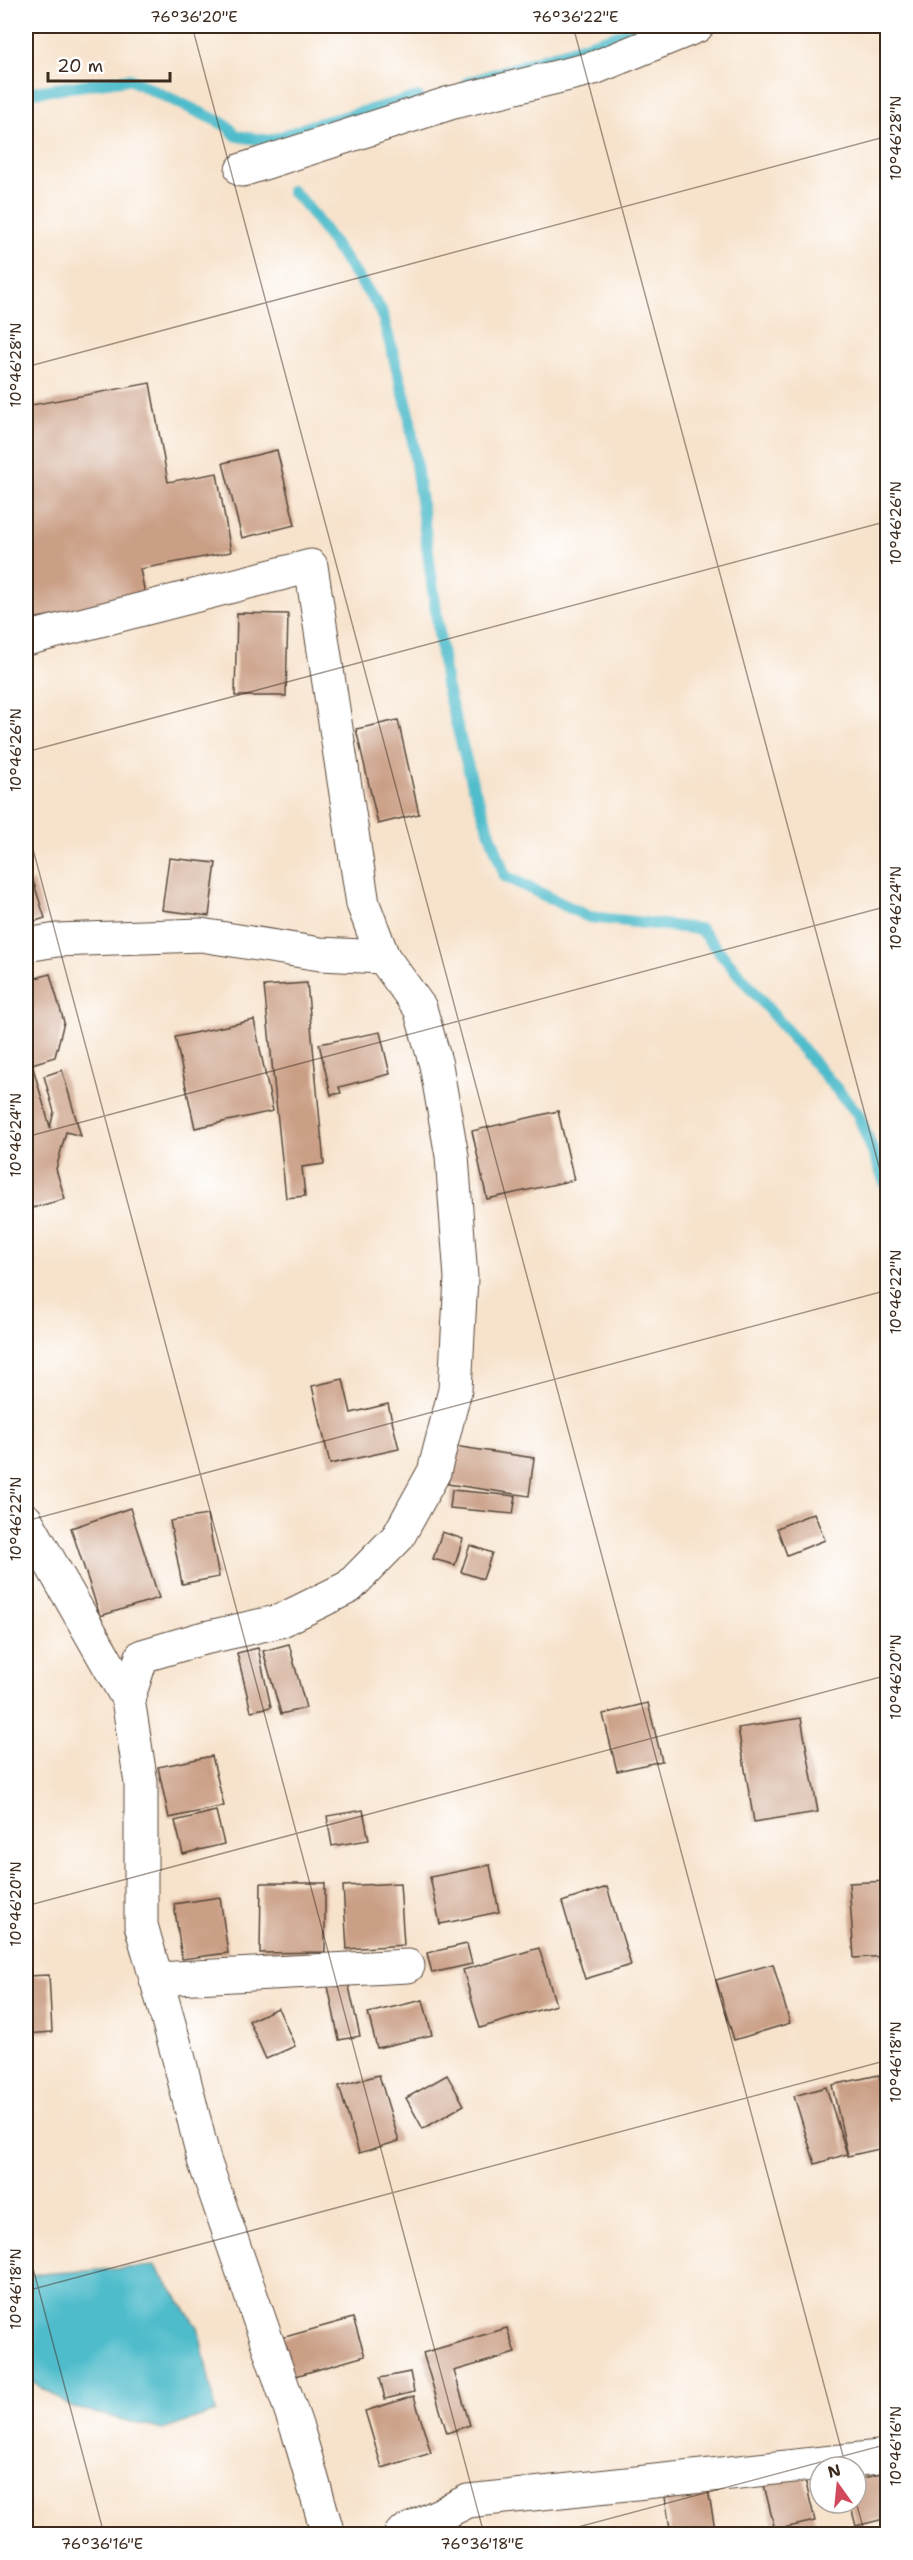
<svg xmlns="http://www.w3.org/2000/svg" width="913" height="2560" viewBox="0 0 913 2560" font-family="'Shantell Sans',sans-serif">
  <rect width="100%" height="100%" fill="#fff"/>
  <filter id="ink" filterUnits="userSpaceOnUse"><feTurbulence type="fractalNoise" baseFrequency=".0167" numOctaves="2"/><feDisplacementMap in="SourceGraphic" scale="12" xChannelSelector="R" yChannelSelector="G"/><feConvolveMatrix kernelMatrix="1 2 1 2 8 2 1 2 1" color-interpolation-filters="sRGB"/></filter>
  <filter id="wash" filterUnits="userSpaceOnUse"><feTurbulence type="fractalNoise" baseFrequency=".008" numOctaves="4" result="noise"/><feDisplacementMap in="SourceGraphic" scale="24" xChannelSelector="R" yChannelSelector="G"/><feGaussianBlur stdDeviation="1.35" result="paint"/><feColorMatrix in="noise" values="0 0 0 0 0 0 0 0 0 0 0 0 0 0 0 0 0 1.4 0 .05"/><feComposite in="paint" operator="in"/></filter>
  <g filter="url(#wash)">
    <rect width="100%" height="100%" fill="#f7e2cb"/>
    <!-- water -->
    <polygon fill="#50bccb" stroke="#467374" stroke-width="1.5" points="155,2266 198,2327 216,2412 163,2430 71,2407 26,2377 26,2275"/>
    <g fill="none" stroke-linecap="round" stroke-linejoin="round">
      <!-- stream -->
      <g stroke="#50bccb" stroke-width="12">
        <polyline points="467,83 648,26"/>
        <polyline points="26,93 129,79 226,125 237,136 270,141 314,125 418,97"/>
        <polyline points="292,191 306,205 381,310 409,413 446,685 472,782 505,876 589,917 700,929 858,1114 888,1190"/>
      </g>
    </g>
    <g id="blocks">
      <!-- building -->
      <g fill="#ca9f85">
        <polygon points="150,383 168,482 217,473 231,552 140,569 146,598 26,620 26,406"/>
        <polygon points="277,450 295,525 242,538 223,463"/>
        <polygon points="237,613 288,614 286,696 235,696"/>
        <polygon points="398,720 419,814 378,824 356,729"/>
        <polygon points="169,858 216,863 209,916 162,910"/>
        <polygon points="33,881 45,918 26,924 26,883"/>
        <polygon points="50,974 64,1022 55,1057 32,1064 50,1127 54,1112 44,1076 62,1070 81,1136 66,1132 56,1169 65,1199 32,1208 26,1185 26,981"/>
        <polygon points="307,983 324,1164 302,1167 305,1196 286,1198 264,986"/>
        <polygon points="254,1020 273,1111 195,1128 175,1037"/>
        <polygon points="380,1032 390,1074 339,1087 341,1093 331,1095 319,1044"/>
        <polygon points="558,1111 574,1180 487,1199 472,1131"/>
        <polygon points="343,1379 351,1413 388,1404 399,1449 330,1464 312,1386"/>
        <polygon points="454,1446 534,1458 529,1496 448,1484"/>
        <polygon points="452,1490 516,1496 513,1514 450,1508"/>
        <polygon points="130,1508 159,1598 100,1616 71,1528"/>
        <polygon points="814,1513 825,1540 787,1555 777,1528"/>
        <polygon points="207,1515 219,1577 182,1584 170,1521"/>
        <polygon points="442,1532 463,1539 455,1565 433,1559"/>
        <polygon points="470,1545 492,1553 483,1579 461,1572"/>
        <polygon points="289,1644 306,1708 281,1714 263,1651"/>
        <polygon points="258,1648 271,1707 251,1711 237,1653"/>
        <polygon points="648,1703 662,1761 617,1771 603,1714"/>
        <polygon points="801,1718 818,1812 754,1822 738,1728"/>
        <polygon points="212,1756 224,1806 169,1818 158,1767"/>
        <polygon points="363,1810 369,1840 332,1846 327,1816"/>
        <polygon points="216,1811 224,1844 183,1854 175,1821"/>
        <polygon points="490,1865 499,1912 440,1924 430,1877"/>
        <polygon points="888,1881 888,1956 854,1958 849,1883"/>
        <polygon points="261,1883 325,1883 325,1952 260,1953"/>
        <polygon points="400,1883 404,1945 347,1949 343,1886"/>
        <polygon points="607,1887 631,1965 585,1979 562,1902"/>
        <polygon points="220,1897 228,1953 182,1959 174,1904"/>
        <polygon points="467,1944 472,1964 432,1973 427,1953"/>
        <polygon points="539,1948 556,2005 480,2028 463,1970"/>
        <polygon points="773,1964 790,2023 734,2040 716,1980"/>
        <polygon points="49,1975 52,2032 26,2034 26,1976"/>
        <polygon points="348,1982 360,2036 339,2040 328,1986"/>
        <polygon points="423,2000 432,2035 377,2048 368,2013"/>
        <polygon points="278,2008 295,2046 266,2059 249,2021"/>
        <polygon points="379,2075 399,2141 359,2153 339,2086"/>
        <polygon points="447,2075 464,2105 423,2129 406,2098"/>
        <polygon points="879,2075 885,2100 888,2099 888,2147 848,2156 832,2085"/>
        <polygon points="826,2087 847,2154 815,2164 794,2096"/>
        <polygon points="353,2318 365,2356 278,2381 267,2342"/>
        <polygon points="507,2328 515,2353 454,2371 470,2425 447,2433 423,2353"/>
        <polygon points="410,2372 414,2392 385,2399 380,2378"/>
        <polygon points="414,2396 431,2453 382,2468 365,2411"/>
        <polygon points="803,2471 815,2521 775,2530 763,2481"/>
        <polygon points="888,2472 888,2518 856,2526 850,2503 856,2503 856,2480"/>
        <polygon points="708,2490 716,2534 671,2534 665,2497"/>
        <polygon points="458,2522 462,2534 418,2534"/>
      </g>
    </g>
  </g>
  <g filter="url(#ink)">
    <use href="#blocks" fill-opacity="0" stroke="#574638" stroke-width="1.5"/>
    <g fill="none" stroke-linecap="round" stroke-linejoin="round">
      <!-- street casing -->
      <g stroke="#574638" stroke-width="35">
        <g id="street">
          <polyline points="242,170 450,103 594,68 697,26"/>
          <polyline points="26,639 311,566 363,904 383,957 320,954 201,935 57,940 26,945"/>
          <polyline points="26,1520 128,1699"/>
          <polyline points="156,1979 408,1966"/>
          <polyline points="328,2534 298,2431 204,2160 179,2059 141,1925 141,1783 128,1699 142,1656 200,1639 280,1621 349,1587 398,1537 434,1472 455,1390 461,1278 452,1156 436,1065 420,1008 383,957"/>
          <polyline points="401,2534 468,2501 888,2456"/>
        </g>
      </g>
      <!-- street -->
      <use href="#street" stroke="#fff" stroke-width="33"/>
    </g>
  </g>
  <!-- ticks -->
  <path fill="none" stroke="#3b2a1e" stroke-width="1.5" stroke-opacity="0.45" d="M 192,26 L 846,2467M 573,26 L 888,1200M 26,367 L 888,136M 26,752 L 888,521M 26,823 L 484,2534M 26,1137 L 888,906M 26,1521 L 888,1290M 26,1906 L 888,1675M 26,2242 L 104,2534M 26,2291 L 888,2060M 856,2502 L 865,2534M 552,2534 L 888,2444"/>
  <!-- margin -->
  <rect width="913" height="2560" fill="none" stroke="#fff" stroke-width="66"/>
  <!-- north arrow -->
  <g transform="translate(838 2485) rotate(345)"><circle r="28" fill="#ffffff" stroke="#b1aaa5" stroke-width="1.5"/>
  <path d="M0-4.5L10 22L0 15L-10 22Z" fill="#d1495b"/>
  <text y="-9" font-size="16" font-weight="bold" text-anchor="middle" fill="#3b2a1e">N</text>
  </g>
  <!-- scale -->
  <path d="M48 72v9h122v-9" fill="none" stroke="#3b2a1e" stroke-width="3"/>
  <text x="57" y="72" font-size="18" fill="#3b2a1e" stroke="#ffffff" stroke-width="4.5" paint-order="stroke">20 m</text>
  <rect x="33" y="33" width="847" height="2494" fill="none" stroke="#3b2a1e" stroke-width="2"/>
  <g font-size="15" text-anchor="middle" fill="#3b2a1e">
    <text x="194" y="22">76°36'20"E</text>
    <text x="575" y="22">76°36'22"E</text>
    <text transform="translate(896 138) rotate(-90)" y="5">10°46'28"N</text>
    <text transform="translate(16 365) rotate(-90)" y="5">10°46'28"N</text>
    <text transform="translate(896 523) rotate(-90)" y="5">10°46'26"N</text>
    <text transform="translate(16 750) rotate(-90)" y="5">10°46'26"N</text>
    <text transform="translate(896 908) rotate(-90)" y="5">10°46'24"N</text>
    <text transform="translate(16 1135) rotate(-90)" y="5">10°46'24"N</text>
    <text transform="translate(896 1292) rotate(-90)" y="5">10°46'22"N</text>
    <text transform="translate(16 1519) rotate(-90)" y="5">10°46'22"N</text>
    <text transform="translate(896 1677) rotate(-90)" y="5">10°46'20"N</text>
    <text transform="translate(16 1904) rotate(-90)" y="5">10°46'20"N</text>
    <text transform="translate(896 2062) rotate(-90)" y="5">10°46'18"N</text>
    <text transform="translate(16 2289) rotate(-90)" y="5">10°46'18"N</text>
    <text transform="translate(896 2446) rotate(-90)" y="5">10°46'16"N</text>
    <text x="102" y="2549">76°36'16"E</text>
    <text x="482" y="2549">76°36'18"E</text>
  </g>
</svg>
